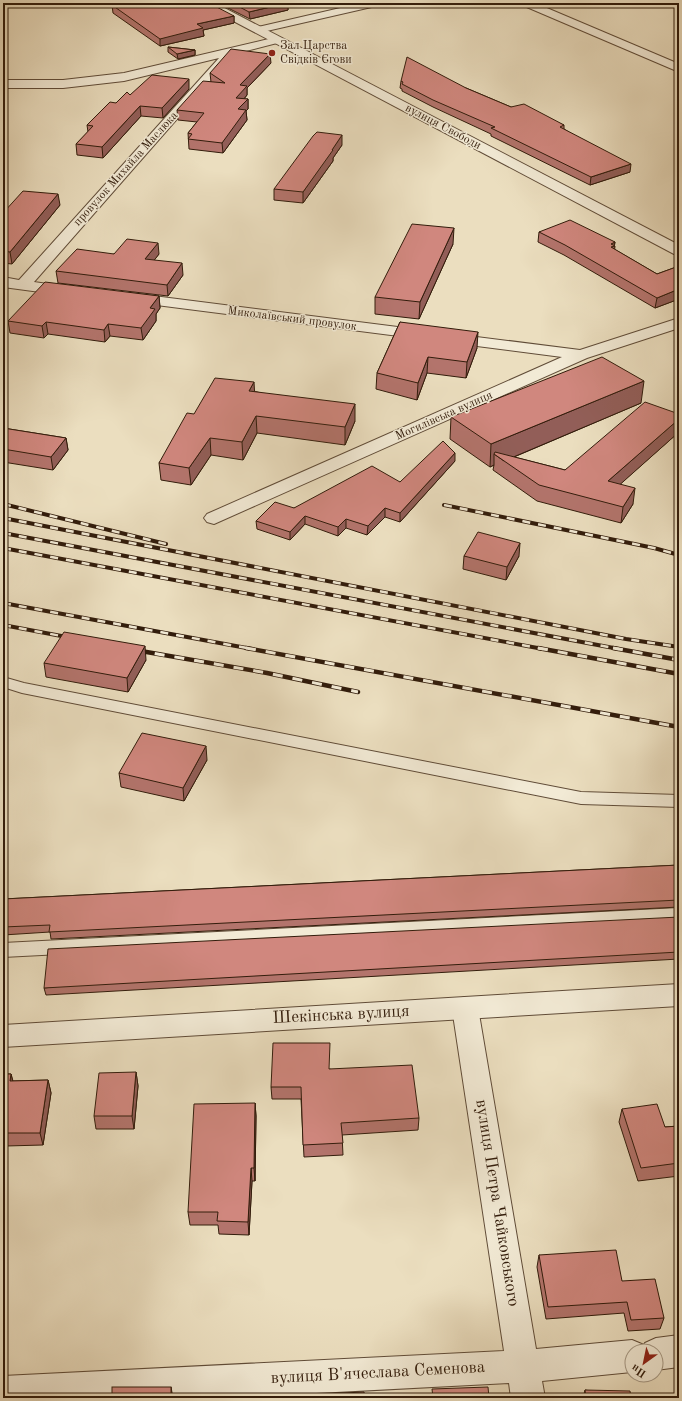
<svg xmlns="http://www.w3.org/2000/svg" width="682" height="1401" viewBox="0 0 682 1401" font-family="'Old Standard TT',serif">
  <rect width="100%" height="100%" fill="#ebdebf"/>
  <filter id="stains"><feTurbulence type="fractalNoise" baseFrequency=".005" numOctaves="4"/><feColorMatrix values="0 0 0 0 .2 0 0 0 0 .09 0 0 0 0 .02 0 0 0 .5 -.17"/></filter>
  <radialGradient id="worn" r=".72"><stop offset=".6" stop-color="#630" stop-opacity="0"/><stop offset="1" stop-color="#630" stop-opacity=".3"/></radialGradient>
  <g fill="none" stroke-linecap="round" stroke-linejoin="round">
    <!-- service casing -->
    <g stroke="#604c38" stroke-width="2">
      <g id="service">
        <polygon points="3,677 24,683 581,792 679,795 679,807 581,804 22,693 3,687"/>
        <polygon points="679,908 679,922 3,957 3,943"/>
      </g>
    </g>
    <!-- minor casing -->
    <g stroke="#604c38" stroke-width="2">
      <g id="minor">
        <polygon points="362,3 381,3 376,6 258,33 252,30 258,27"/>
        <polygon points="521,3 535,3 679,64 679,72 522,5"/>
        <polygon points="277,37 281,38 283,40 281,42 234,54 34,282 75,288 78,291 75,294 70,296 3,287 3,277 19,280 219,58 124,81 63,88 3,88 3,80 63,80 124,73"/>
        <polygon points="130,293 580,350 679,318 679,328 587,358 214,524 207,522 204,518 207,514 562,357 125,301 122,298 125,295"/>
        <polygon points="465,997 475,1000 478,1008 536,1349 632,1340 644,1345 645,1343 656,1338 679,1335 679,1367 656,1370 656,1351 632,1351 632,1372 542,1381 545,1398 511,1398 509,1383 223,1398 3,1398 3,1376 504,1351 452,1008 455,1000"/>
      </g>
    </g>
    <!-- tertiary casing -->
    <g stroke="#604c38" stroke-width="2">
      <g id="tertiary">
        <polygon points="202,3 215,3 679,245 679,255 674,254 203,5"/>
        <polygon points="679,984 679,1006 3,1047 3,1025"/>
      </g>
    </g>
    <!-- service -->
    <use href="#service" fill="#f2ead5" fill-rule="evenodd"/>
    <!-- minor -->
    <use href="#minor" fill="#f2ead5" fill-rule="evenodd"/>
    <!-- tertiary -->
    <use href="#tertiary" fill="#f2ead5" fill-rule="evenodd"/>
    <!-- rail-far1 casing -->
    <g stroke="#321c0b" stroke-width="4">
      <g id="rail-far1">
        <polyline points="3,504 166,544"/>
        <polyline points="444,505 654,548 679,555"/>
        <polyline points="3,518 626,639 679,647"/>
        <polyline points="3,533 619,649"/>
        <polyline points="3,548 543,649"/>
        <polyline points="3,603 252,649"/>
        <polyline points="3,625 72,638"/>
      </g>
    </g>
    <!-- rail casing -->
    <g stroke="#321c0b" stroke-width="4.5">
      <g id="rail">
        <polyline points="246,648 679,727"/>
        <polyline points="538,648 679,674"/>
        <polyline points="613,648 679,660"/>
        <polyline points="135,650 267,673 358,692"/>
      </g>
    </g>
    <!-- rail-far1 -->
    <use href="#rail-far1" stroke="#f2ead5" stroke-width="2.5" stroke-dasharray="8" stroke-linecap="butt"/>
    <!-- rail -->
    <use href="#rail" stroke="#f2ead5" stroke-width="3" stroke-dasharray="10" stroke-linecap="butt"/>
  </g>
  <!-- wall -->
  <g fill="#b3746c" stroke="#321c0b">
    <polygon points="218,3 288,3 288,10 250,19"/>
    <polygon points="112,5 234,16 234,23 203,30 204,36 160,46 113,13"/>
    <polygon points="168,47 195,50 195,55 178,59 168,52"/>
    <polygon points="271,63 247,88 247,95 244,99 248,99 248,109 246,111 247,120 223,153 189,149 188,133 197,122 178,120 177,110 211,82 210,73"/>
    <polygon points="401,81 466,88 511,107 564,125 564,129 630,172 590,185 491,136 491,134 433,107 402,91 402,89 400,88"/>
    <polygon points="189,89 163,118 141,116 103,158 77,155 76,144 88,132 87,125 116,103 130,95"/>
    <polygon points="342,145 333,158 333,161 303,203 274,200 274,189"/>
    <polygon points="60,205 12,264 3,263 3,213"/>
    <polygon points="539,232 615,242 614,249 657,274 679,266 679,299 655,308 564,255 538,242"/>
    <polygon points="453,244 419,319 375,314 375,297"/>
    <polygon points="114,254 159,254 154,260 183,275 168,296 58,283 56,271"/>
    <polygon points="159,296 160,308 156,314 156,321 143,340 110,336 105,342 48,334 44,338 10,333 8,321"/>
    <polygon points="400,322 477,348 466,378 427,373 417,400 376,389 377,373"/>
    <polygon points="254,391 355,421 345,445 257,433 243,460 211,455 191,485 161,480 159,463 194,414"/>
    <polygon points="641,403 514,457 565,470 679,414 679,432 620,484 633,504 621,523 537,501 493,470 494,465 490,467 450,439 451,417"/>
    <polygon points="3,428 66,438 68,450 53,470 3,462"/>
    <polygon points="455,461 400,522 385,517 367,535 346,528 338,536 305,524 290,540 257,529 256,521 294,508 400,482"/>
    <polygon points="464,556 519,556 506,580 463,569"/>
    <polygon points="146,660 128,692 46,677 44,663"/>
    <polygon points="207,760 184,801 121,787 119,773"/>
    <polygon points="679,865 679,907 51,939 50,932 3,935 3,899"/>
    <polygon points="679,917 679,959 46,995 44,988"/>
    <polygon points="330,1069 419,1118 418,1130 342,1135 343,1155 304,1157 301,1099 272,1099 271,1087"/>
    <polygon points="136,1072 138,1086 134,1129 96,1129 94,1116"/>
    <polygon points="3,1074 11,1074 13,1081 48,1080 51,1093 43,1145 6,1146 3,1134 5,1121 3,1121"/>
    <polygon points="255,1103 256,1116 255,1181 252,1181 249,1235 219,1234 218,1225 190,1225 188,1212"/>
    <polygon points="622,1109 665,1127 679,1126 679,1176 638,1181 619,1122"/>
    <polygon points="539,1255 622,1281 664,1318 660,1329 628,1331 624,1313 546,1319 537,1267"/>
    <polygon points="585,1390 631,1398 583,1398"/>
  </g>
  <!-- shaded-wall -->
  <g fill="#925e58" stroke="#321c0b">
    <polygon points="288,3 288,10 250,19 249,12"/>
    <polygon points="234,16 234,23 203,30 204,36 160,46 160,39 197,24"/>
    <polygon points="195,50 195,55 178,59 177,54"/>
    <polygon points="270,54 271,63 247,88 247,95 237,107 236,98 240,85"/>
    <polygon points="189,79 189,89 163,118 162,108"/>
    <polygon points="248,99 248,109 246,111 247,120 223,153 222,143 238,109"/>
    <polygon points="140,106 141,116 103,158 102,147"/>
    <polygon points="342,135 342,145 333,158 333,161 303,203 303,192"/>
    <polygon points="631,164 630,172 590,185 591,177"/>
    <polygon points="58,194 60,205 12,264 10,252"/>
    <polygon points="454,228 453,244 419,319 420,302"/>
    <polygon points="615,242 614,246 615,246 614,256 611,244"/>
    <polygon points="158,243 159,254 146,271 145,259"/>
    <polygon points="182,263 183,275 168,296 167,285"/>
    <polygon points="679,289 679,299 655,308 657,298"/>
    <polygon points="159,296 160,308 156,314 156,321 143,340 141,328 150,308"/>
    <polygon points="46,322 48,334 44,338 42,326"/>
    <polygon points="108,324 110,336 105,342 104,330"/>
    <polygon points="478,332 477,348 466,378 467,362"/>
    <polygon points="428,357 427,373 417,400 418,383"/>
    <polygon points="644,381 641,403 504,461 494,454 494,465 490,467 491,444"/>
    <polygon points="254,382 255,399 249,391"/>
    <polygon points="355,404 355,421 345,445 345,427"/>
    <polygon points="256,416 257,433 243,460 242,442"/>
    <polygon points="679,419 679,432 606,497 608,481"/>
    <polygon points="66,438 68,450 53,470 51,457"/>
    <polygon points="210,438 211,455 191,485 189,468"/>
    <polygon points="455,453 455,461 400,522 400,513"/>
    <polygon points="635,488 633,504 621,523 623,507"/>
    <polygon points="385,508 385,517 367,535 368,526"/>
    <polygon points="305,516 305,524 290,540 290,532"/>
    <polygon points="346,519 346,528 338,536 338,527"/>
    <polygon points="520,543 519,556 506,580 507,567"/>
    <polygon points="145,646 146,660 128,692 127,678"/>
    <polygon points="206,746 207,760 184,801 183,788"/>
    <polygon points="136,1072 138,1086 134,1129 132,1116"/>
    <polygon points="11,1074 14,1087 10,1081"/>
    <polygon points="48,1080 51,1093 43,1145 40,1133"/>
    <polygon points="255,1103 256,1116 255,1181 254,1168"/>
    <polygon points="251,1168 252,1181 249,1235 248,1222"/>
    <polygon points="171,1387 173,1398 171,1398"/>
  </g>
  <!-- building -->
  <g fill="#d0877e" stroke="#321c0b">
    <polygon points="122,3 209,3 234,16 197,24 203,28 160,39 112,5"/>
    <polygon points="232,3 287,3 249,12"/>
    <polygon points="168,47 195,50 177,54"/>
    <polygon points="231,49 270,54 240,85 247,86 236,98 248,99 238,109 246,110 222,143 188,139 192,134 188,133 204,113 177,110 203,81 225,83 210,73"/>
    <polygon points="407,57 466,88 511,107 524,104 564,125 560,127 631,164 591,177 491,128 495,127 433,100 402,84 403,82 401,81"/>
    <polygon points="152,75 189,79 162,108 140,106 102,147 76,144 93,126 87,125 110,102 116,103 127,92 130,95"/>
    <polygon points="317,132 342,135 332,150 333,150 303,192 274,189 313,136"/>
    <polygon points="23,191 58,194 10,252 3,251 3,213"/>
    <polygon points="570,220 615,242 611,244 615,246 611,247 657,274 679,266 679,289 657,298 565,245 539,232"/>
    <polygon points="412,224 454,228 420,302 375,297"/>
    <polygon points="127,239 158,243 145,259 182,263 167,285 56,271 77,249 114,254"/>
    <polygon points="45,282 159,296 150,308 155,309 141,328 108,324 104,330 46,322 42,326 8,321"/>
    <polygon points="400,322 478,332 467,362 428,357 418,383 377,373"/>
    <polygon points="602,357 644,381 491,444 451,417"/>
    <polygon points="215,378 254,382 249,391 355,404 345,427 256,416 242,442 210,438 189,468 159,463 187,413 194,414"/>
    <polygon points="645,402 679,414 679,419 608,481 635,488 623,507 539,485 494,454 495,452 565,470"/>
    <polygon points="3,428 66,438 51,457 3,449"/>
    <polygon points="443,441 455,453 400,513 385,508 368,526 346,519 338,527 305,516 290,532 256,521 275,502 294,508 372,466 400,482"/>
    <polygon points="478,532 520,543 507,567 464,556"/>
    <polygon points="64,632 145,646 127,678 44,663"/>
    <polygon points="142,733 206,746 183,788 119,773"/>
    <polygon points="679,865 679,900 49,932 50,925 3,927 3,899"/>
    <polygon points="679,917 679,952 44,988 48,949"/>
    <polygon points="273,1043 330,1043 329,1069 412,1065 419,1118 341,1123 343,1143 303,1145 301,1087 271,1087"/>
    <polygon points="136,1072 132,1116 94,1116 99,1073"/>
    <polygon points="3,1074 11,1074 10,1081 48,1080 40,1133 3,1133 7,1108 3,1108"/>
    <polygon points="255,1103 254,1168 251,1168 248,1222 217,1221 218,1212 188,1212 194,1104"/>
    <polygon points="657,1104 665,1127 679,1126 679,1163 641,1168 622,1109"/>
    <polygon points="616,1250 622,1281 655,1279 664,1318 631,1320 627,1302 548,1307 539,1255"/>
    <rect x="112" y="1387" width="59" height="11"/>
    <polygon points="488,1387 489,1398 433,1398 432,1389"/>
    <polygon points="585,1390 630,1391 631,1398 586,1398"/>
    <polygon points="364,1392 365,1398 300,1398 300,1395"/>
  </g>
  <!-- markers -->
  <circle fill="#8f2418" stroke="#f2ead5" stroke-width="1.5" cx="272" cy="53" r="4"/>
  <g text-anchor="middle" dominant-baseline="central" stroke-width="3" stroke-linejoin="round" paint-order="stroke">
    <!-- far-poi labels -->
    <g font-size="12" fill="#321c0b" stroke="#f2ead5" text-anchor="start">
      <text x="280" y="46">Зал Царства<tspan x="280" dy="14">Свідків Єгови</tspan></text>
    </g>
    <!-- far-street labels -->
    <g font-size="12" fill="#321c0b" stroke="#f2ead5">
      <text transform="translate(443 127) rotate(28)">вулиця Свободи</text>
      <text transform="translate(126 169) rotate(-48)">провулок Михайла Маслюка</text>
      <text transform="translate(292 319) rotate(7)">Миколаївський провулок</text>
      <text transform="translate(444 416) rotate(-24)">Могилівська вулиця</text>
    </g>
    <!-- near-street labels -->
    <g font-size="17" fill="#321c0b" stroke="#f2ead5">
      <text transform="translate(341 1015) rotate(-3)">Шекінська вулиця</text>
      <text transform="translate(497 1203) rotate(81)">вулиця Петра Чайковського</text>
      <text transform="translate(378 1373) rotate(-3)">вулиця В'ячеслава Семенова</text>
    </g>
  </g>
  <!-- margin -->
  <rect width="682" height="1401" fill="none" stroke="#ebdebf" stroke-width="16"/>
  <rect x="4" y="4" width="674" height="1393" fill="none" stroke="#321c0b" stroke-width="2"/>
  <rect x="8" y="8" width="666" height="1385" fill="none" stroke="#321c0b"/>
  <!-- north arrow -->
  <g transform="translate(644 1363) rotate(213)"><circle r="19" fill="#f2ead5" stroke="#a59884"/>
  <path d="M0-3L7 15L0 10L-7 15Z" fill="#8f2418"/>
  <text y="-6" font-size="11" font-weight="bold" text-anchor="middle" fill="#321c0b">Пн</text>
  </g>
  <rect width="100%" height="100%" filter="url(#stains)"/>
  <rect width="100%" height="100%" fill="url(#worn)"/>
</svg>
